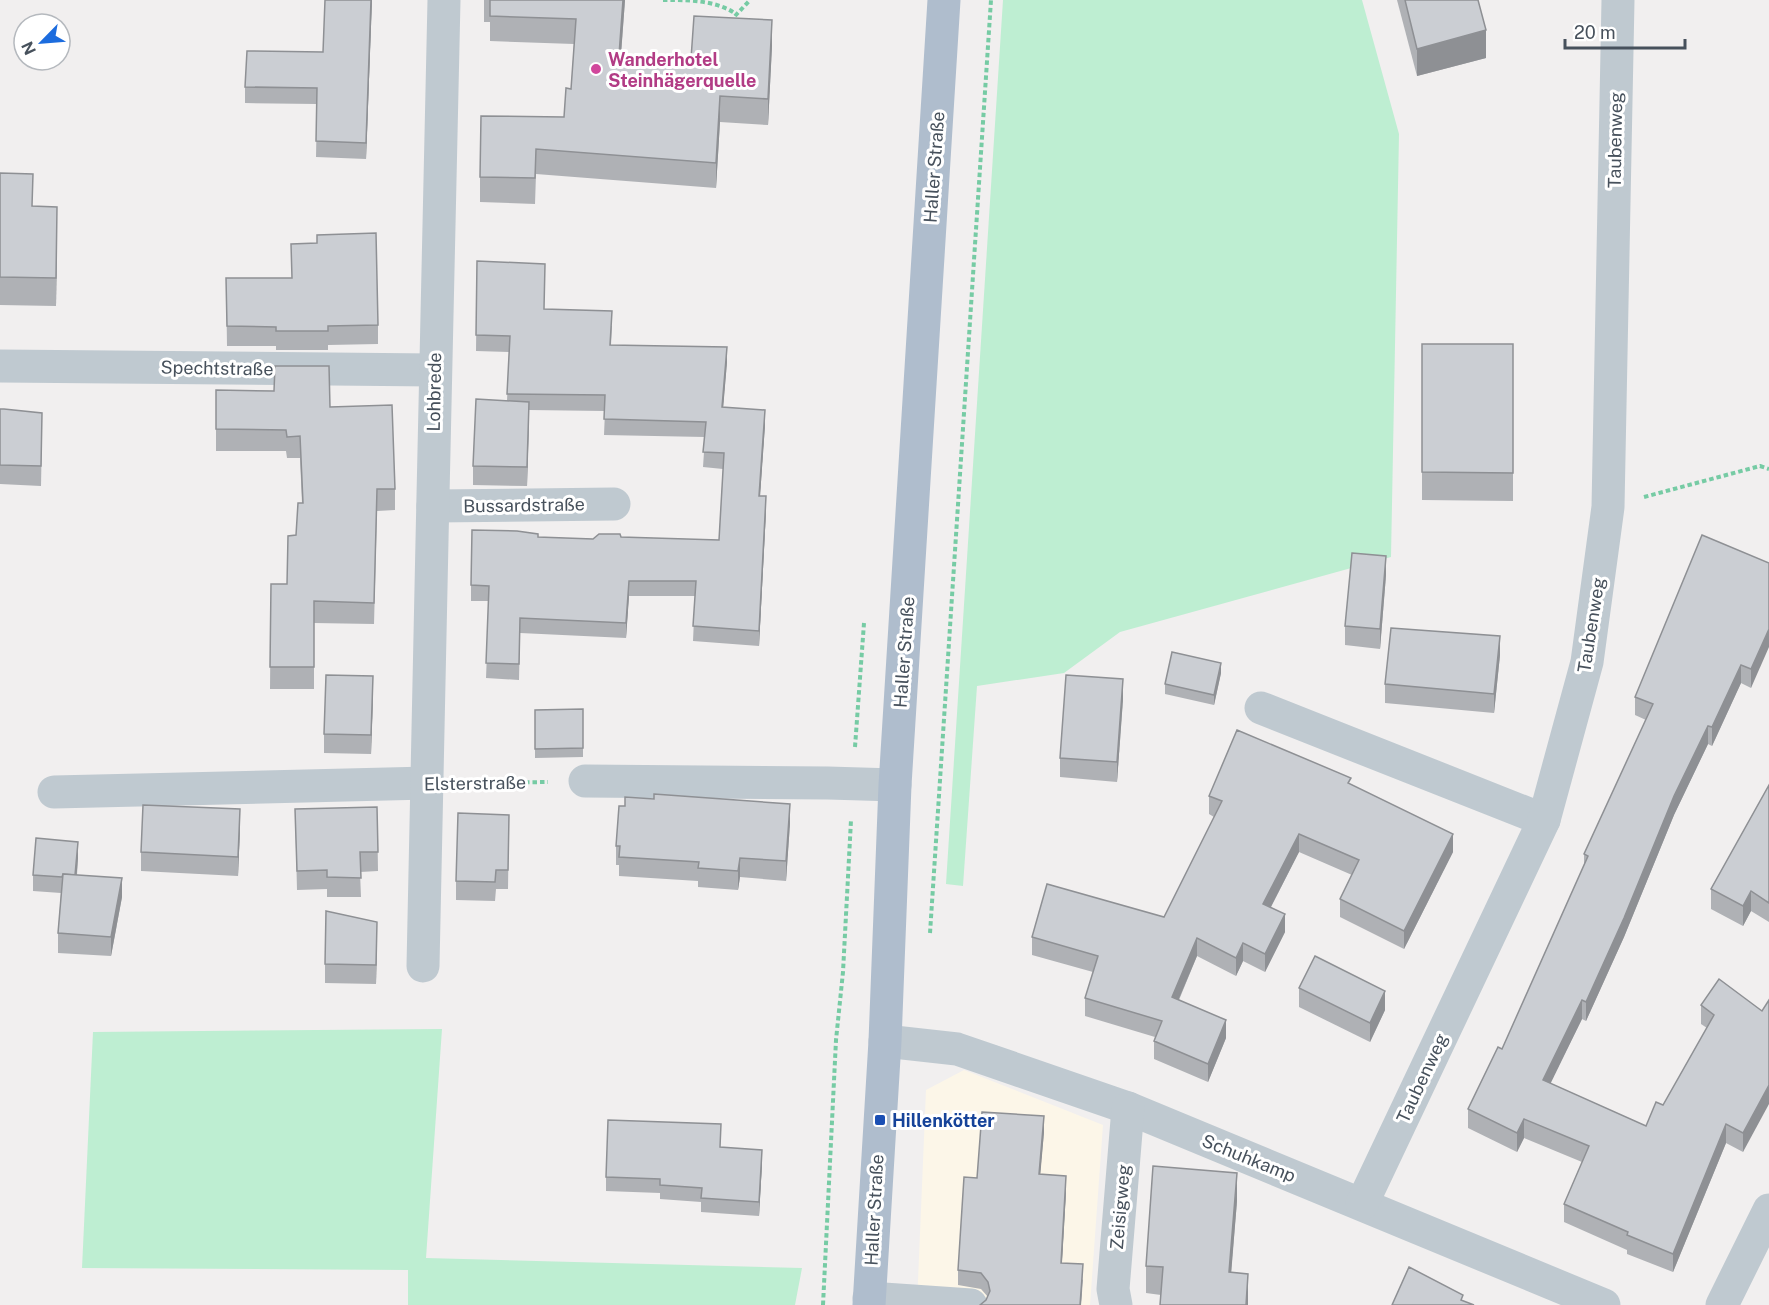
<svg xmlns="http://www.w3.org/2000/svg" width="1769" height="1305" viewBox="0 0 1769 1305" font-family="'Public Sans',sans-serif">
  <rect width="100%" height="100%" fill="#f1efef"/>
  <!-- commercial -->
  <polygon fill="#fcf6e8" points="964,1070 1103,1125 1090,1305 917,1305 926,1090"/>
  <!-- green -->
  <g fill="#beeed2">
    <polygon points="1003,0 1362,0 1399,134 1391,557 1120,632 1064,673 977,686 963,886 946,884"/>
    <polygon points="442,1029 426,1258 802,1268 795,1305 408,1305 408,1270 82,1268 93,1032"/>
  </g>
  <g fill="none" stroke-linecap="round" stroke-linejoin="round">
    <!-- path -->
    <g stroke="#76cba4" stroke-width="4" stroke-dasharray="4.5 3" stroke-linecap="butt">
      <path d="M 663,0 C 688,0 716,0 736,14"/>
      <polyline points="735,16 750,0"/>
      <polyline points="1644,497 1760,466 1769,469"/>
      <polyline points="855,747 864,623"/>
      <polyline points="465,783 548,782"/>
      <polyline points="930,933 991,0"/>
      <polyline points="823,1305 836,1040 843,972 851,820"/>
    </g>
    <!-- minor -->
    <g stroke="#bfc9d0" stroke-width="33">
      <polyline points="0,366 434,370"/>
      <polyline points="433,506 614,504"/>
      <polyline points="1261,708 1544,820"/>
      <polyline points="585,781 828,783 895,785"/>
      <polyline points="54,792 428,783"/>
      <path d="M 423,966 C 431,644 435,322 444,0"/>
      <polyline points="885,1041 957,1049 1128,1108 1604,1305"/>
      <polyline points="1362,1204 1544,820 1587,662 1608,507 1618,0"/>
      <polyline points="869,1298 971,1305"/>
      <polyline points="1116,1305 1113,1289 1128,1108"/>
      <polyline points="1722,1305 1769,1210"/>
    </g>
    <!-- major -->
    <polyline stroke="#afbdcd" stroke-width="33" points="869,1305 885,1041 895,785 944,0"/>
  </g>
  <!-- wall -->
  <g fill="#afb1b5">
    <polygon points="372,0 366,159 316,157 317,104 245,103 245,87 323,52"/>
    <polygon points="484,0 625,0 621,55 691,59 772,46 768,125 720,122 716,188 536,174 535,204 480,202 480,177 564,117 571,89 574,44 490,41 490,22 484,22"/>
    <polygon points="1397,0 1478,0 1486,58 1417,76"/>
    <polygon points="0,173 33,206 57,235 56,306 0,305"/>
    <polygon points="477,261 544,309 612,326 611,345 727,362 723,407 765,425 760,496 766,511 759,646 693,641 695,596 629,596 626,638 520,633 519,680 486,678 489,601 471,601 471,585 538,537 593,539 621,537 719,540 723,469 703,467 705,437 604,435 605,411 529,410 527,486 473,485 473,466 507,401 509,352 476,351"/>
    <polygon points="226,278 378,325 378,344 328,345 328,350 276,350 276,346 227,346"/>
    <polygon points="1422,344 1513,344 1513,501 1422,500"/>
    <polygon points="216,390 330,407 395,489 395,510 377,511 374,624 314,623 314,689 270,689 271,584 287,584 302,503 300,458 287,458 286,451 216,451"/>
    <polygon points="0,409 42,433 41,486 0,484"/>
    <polygon points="1767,562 1751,688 1741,683 1712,746 1708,744 1674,815 1624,937 1586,1021 1582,1019 1550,1083 1646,1126 1663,1105 1707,1028 1701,1024 1701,1005 1762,1011 1743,1152 1726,1143 1673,1272 1627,1254 1627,1250 1564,1222 1564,1204 1582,1162 1524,1138 1517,1152 1468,1128 1468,1109 1502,1049 1584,866 1584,854 1646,720 1635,715 1635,697"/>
    <polygon points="1386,575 1380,649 1345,645 1345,626"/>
    <polygon points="1500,655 1494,713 1385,703 1385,684"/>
    <polygon points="1221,673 1214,705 1165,694 1165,684"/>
    <polygon points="373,695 371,754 324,753 324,734"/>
    <polygon points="1123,699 1117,782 1060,777 1060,758"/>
    <polygon points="583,709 583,757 535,758 535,710"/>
    <polygon points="1351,784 1453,852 1404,949 1340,917 1340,899 1352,875 1299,852 1271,907 1285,932 1265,972 1243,961 1236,976 1197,956 1179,1000 1226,1038 1208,1082 1154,1059 1154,1041 1155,1037 1085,1016 1085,998 1093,972 1032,955 1032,937 1164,917 1214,817 1209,814 1209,796"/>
    <polygon points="1769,785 1769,922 1751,911 1743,926 1711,909 1711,889"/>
    <polygon points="377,807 378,871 360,872 361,897 327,897 327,889 297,890 295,809"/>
    <polygon points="509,815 508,889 496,889 495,901 456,900 456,881"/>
    <polygon points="790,823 786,881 740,877 738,890 698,887 698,881 619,876 619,865 616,865 616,846"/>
    <polygon points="240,828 238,876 141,871 141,852"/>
    <polygon points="78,858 77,875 122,897 111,956 58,953 58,933 61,893 33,891 33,875"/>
    <polygon points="377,941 376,984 325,983 325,964"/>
    <polygon points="1299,988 1385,1010 1370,1042 1299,1007"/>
    <polygon points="1044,1132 1040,1174 1066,1192 1062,1263 1083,1280 1081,1305 980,1305 986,1300 988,1297 981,1289 958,1285 958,1270 977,1178"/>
    <polygon points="721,1147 762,1164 759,1216 701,1212 701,1202 660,1199 660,1193 606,1191 606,1177"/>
    <polygon points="1237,1201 1231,1272 1248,1274 1248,1305 1160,1305 1161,1295 1146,1293 1146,1266"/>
  </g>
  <!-- shaded-wall -->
  <g fill="#8e9094">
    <polygon points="371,0 372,0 366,159 366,143"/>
    <polygon points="623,0 625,0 619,80 619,55"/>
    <polygon points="772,20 772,46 768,125 768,99"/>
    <polygon points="1486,30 1486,58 1417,76 1417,49"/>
    <polygon points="720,96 720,122 716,188 716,163"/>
    <polygon points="57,207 57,235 56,306 56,278"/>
    <polygon points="727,347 727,362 722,422 722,407"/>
    <polygon points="529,402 529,421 527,486 527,467"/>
    <polygon points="765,410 765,425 759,511 759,496"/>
    <polygon points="766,496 766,511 759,646 759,631"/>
    <polygon points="1386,556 1386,575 1380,649 1380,629"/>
    <polygon points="629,581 629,596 626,638 626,623"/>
    <polygon points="1769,629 1769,647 1751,688 1751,669"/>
    <polygon points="1500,636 1500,655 1494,713 1494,694"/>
    <polygon points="1221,663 1221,673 1214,705 1214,695"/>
    <polygon points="1741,665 1741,683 1712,746 1712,727"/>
    <polygon points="373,676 373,695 371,754 371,735"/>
    <polygon points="1123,679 1123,699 1117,782 1117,762"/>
    <polygon points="1708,726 1708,744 1674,815 1624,937 1586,1021 1586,1002 1674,796"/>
    <polygon points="790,804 790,823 786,881 786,861"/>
    <polygon points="240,809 240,828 238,876 238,857"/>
    <polygon points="1299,834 1299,852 1263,922 1263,904"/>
    <polygon points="1453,834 1453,852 1404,949 1404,931"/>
    <polygon points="78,842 78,858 75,894 75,878"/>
    <polygon points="740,858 740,877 738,890 738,871"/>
    <polygon points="122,878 122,897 111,956 111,937"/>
    <polygon points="1751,891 1751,911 1743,926 1743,906"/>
    <polygon points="1285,914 1285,932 1265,972 1265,954"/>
    <polygon points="377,922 377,941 376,984 376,965"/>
    <polygon points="1197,938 1197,956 1172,1015 1172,997"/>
    <polygon points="1243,943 1243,961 1236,976 1236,958"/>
    <polygon points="1385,991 1385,1010 1370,1042 1370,1023"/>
    <polygon points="1582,1000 1582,1019 1543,1099 1543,1080"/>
    <polygon points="1226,1020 1226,1038 1208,1082 1208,1064"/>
    <polygon points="1769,1085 1769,1104 1743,1152 1743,1133"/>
    <polygon points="1044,1116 1044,1132 1039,1190 1039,1174"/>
    <polygon points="1524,1119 1524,1138 1517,1152 1517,1133"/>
    <polygon points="1726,1124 1726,1143 1673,1272 1673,1254"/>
    <polygon points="762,1150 762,1164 759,1216 759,1202"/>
    <polygon points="1237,1173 1237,1201 1229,1300 1229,1272"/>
    <polygon points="1066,1176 1066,1192 1061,1279 1061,1263"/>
    <polygon points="1083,1264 1081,1305 1080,1305"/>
    <polygon points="1248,1274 1248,1305 1246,1305"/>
  </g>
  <!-- building -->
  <g fill="#cbced3" stroke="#8e9094" stroke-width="1.5">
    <polygon points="325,0 371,0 366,143 316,141 317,88 245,87 247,51 323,52"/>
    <polygon points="490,0 623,0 619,55 691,59 694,16 772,20 768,99 720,96 716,163 536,149 535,178 480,177 481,116 564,117 566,88 571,89 576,19 490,16"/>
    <polygon points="1405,0 1478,0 1486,30 1417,49"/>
    <polygon points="0,173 33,174 32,206 57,207 56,278 0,277"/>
    <polygon points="376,233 378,325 328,326 328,331 276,331 276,327 227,326 226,278 292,278 291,244 317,243 317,235"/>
    <polygon points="477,261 545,264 544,309 612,311 610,345 727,347 722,407 765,410 759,496 766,496 759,631 693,626 696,581 629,581 626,623 520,618 519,664 486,663 489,586 471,585 472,530 517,531 538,534 538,537 593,539 599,534 620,534 621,537 719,540 724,453 703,452 706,422 604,419 605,395 507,394 510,336 476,335"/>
    <polygon points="1422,344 1513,344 1513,473 1422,472"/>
    <polygon points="275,366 329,366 330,407 392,405 395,489 377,489 374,603 314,601 314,667 270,667 271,584 287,584 288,536 296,535 298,503 303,503 300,436 287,437 286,430 216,429 216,390 274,391"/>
    <polygon points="476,399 529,402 527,467 473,466"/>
    <polygon points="0,409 4,409 42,413 41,466 0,465"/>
    <polygon points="1702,535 1769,563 1769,629 1751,669 1741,665 1712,727 1708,726 1674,796 1624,918 1586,1002 1582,1000 1543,1080 1646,1126 1656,1102 1663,1105 1714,1015 1701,1005 1719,979 1762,1011 1769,1000 1769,1085 1743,1133 1726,1124 1673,1254 1627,1235 1628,1232 1564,1204 1589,1146 1524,1119 1517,1133 1468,1109 1498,1047 1502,1049 1588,856 1584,854 1653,704 1635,697"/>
    <polygon points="1352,553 1386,556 1380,629 1345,626"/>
    <polygon points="1391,628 1500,636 1494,694 1385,684"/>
    <polygon points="1172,652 1221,663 1214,695 1165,684"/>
    <polygon points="326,675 373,676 371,735 324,734"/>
    <polygon points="1066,675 1123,679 1117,762 1060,758"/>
    <polygon points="583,709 583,748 535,749 535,710"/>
    <polygon points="1237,730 1351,778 1348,783 1453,834 1404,931 1340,899 1359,860 1299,834 1263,904 1285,914 1265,954 1243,943 1236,958 1197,938 1172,997 1226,1020 1208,1064 1154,1041 1162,1021 1085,998 1098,956 1032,937 1047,884 1164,917 1222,801 1209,796"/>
    <polygon points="1769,785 1769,903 1751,891 1743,906 1711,889"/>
    <polygon points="654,794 790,804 786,861 740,858 738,871 698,868 699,862 619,857 620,846 616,846 619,806 625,806 625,797 654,799"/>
    <polygon points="143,805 240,809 238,857 141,852"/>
    <polygon points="377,807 378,852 360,852 361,878 327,877 327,870 297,871 295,809"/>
    <polygon points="458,813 509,815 508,870 496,870 495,882 456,881"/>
    <polygon points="36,838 78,842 75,875 63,874 62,877 33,875"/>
    <polygon points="63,874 122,878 111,937 58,933"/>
    <polygon points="326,911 377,922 376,965 325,964"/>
    <polygon points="1315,956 1385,991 1370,1023 1299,988"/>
    <polygon points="982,1112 1044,1116 1039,1174 1066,1176 1061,1263 1083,1264 1080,1305 980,1305 986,1300 990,1291 988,1282 981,1273 958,1270 964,1177 977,1178"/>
    <polygon points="608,1120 721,1124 720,1147 762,1150 759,1202 701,1198 702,1188 660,1185 660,1179 606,1177"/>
    <polygon points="1153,1166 1237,1173 1229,1272 1248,1274 1246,1305 1160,1305 1163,1267 1146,1266"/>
    <polygon points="1409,1267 1463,1295 1461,1300 1474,1305 1392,1305"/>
  </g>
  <!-- markers -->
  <circle fill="#d1479c" stroke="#fff" stroke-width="2" cx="596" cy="69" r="6"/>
  <rect fill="#1a4fb4" stroke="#fff" stroke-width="2" x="874" y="1114" width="12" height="12" rx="3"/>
  <g text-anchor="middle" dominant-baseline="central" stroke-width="6" stroke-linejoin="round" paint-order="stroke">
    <!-- hotel labels -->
    <g font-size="18" font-weight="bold" fill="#b23c85" stroke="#fff" text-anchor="start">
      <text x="608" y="59">Wanderhotel<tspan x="608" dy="21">Steinhägerquelle</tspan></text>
    </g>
    <!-- street labels -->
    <g font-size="18" fill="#47515c" stroke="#fff">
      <text transform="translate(1615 140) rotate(-89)">Taubenweg</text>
      <text transform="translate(934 167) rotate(-86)">Haller Straße</text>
      <text transform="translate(217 368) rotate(1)">Spechtstraße</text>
      <text transform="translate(434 392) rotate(-89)">Lohbrede</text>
      <text transform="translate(524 505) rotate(-1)">Bussardstraße</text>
      <text transform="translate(1591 625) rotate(-81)">Taubenweg</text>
      <text transform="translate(904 652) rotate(-86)">Haller Straße</text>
      <text transform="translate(475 783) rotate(-1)">Elsterstraße</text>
      <text transform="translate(1422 1078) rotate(-65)">Taubenweg</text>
      <text transform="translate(1249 1158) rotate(22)">Schuhkamp</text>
      <text transform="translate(1120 1207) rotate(-85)">Zeisigweg</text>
      <text transform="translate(874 1210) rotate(-87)">Haller Straße</text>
    </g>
    <!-- transit labels -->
    <g font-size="18" font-weight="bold" fill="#164399" stroke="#fff" text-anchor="start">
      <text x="892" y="1120">Hillenkötter</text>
    </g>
  </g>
  <!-- north arrow -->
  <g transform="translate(42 42) rotate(245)"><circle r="28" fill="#ffffff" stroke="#b5b9be" stroke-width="1.5"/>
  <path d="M0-4.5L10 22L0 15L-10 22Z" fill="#1c6cde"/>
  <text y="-9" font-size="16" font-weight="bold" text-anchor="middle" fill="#47515c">N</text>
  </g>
  <!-- scale -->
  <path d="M1565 39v9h120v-9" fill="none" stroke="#47515c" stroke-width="3"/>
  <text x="1574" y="39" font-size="18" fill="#47515c" stroke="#ffffff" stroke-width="4.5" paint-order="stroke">20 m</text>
</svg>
